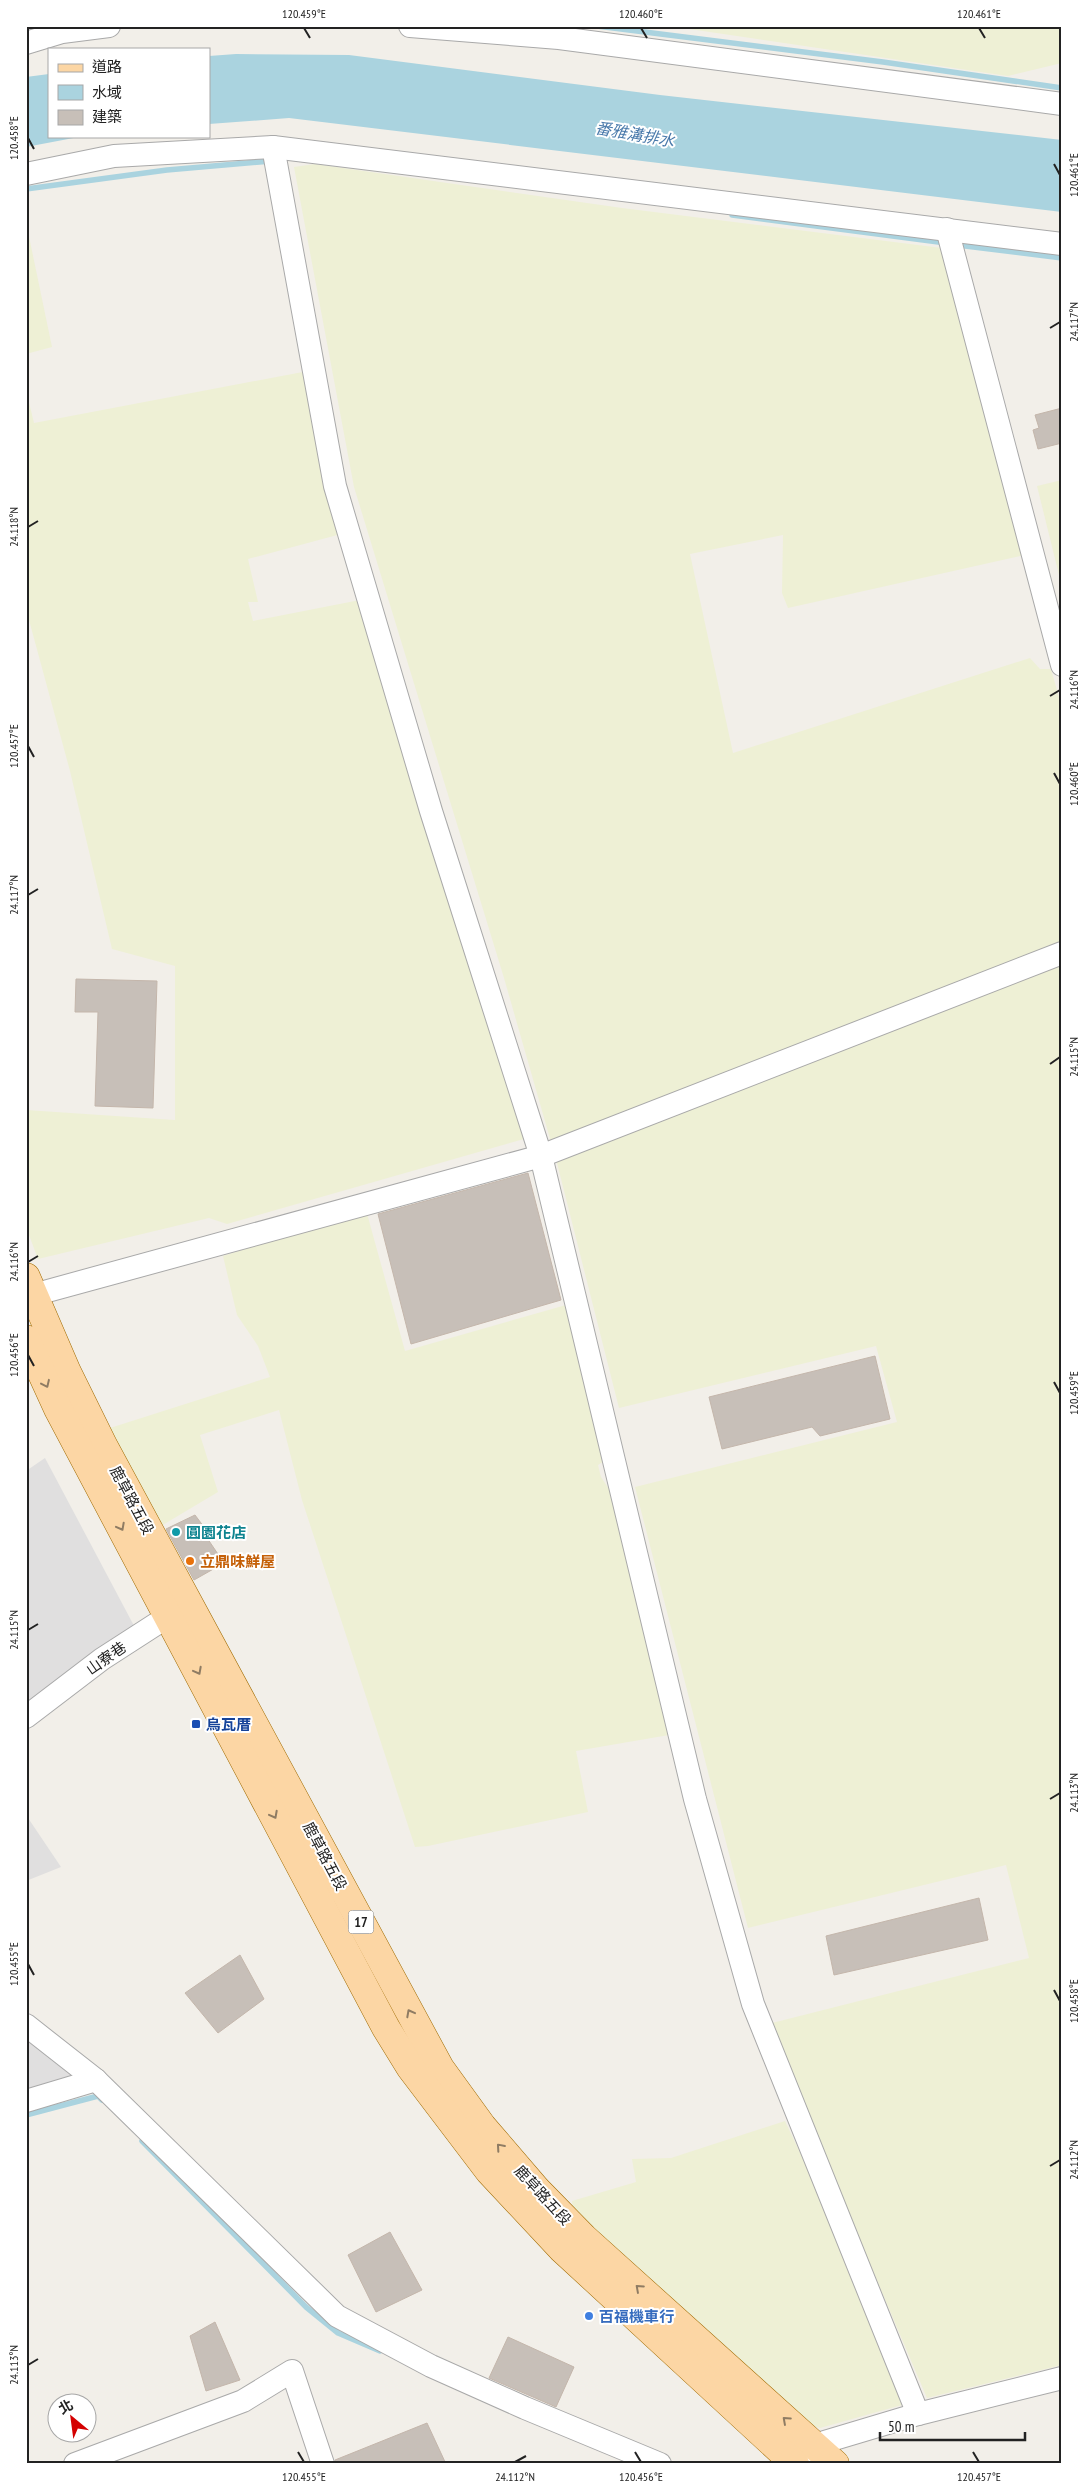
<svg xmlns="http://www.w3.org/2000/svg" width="1088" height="2490" viewBox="0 0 1088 2490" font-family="'PT Sans Narrow','Noto Sans TC',sans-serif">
  <rect width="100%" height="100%" fill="#f2efe9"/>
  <!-- residential -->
  <g fill="#e0dfdf">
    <polygon points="45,1458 141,1639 26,1727 26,1471"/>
    <polygon points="26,1815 61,1867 26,1881"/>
    <polygon points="26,2029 77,2078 26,2090"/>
  </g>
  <!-- farmland -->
  <g fill="#eef0d5">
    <polygon points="669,26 1062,26 1062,63 1008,76"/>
    <polygon points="315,164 622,208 942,248 1025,555 788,608 782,593 783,535 690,554 733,753 1030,658 1040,669 1051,669 1062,708 1062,2365 927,2398 849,2215 772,2023 1029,1958 1006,1865 748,1928 635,1487 897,1422 876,1346 619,1408 557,1163 504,978 354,487 294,167"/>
    <polygon points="26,222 52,347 26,354"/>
    <polygon points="308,371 341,534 248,559 258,602 248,602 253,621 360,600 524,1139 227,1224 209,1218 38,1259 26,1227 26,1110 175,1120 175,966 112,949 70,771 26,609 26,390 34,423"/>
    <polygon points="1062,480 1062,587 1037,486"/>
    <polygon points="366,1210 405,1351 566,1305 606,1460 598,1465 601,1477 609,1489 669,1735 576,1751 588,1812 428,1846 415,1847 302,1500 279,1410 200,1435 218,1492 161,1526 110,1428 270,1377 258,1346 237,1315 223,1256"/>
    <polygon points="785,2121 822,2199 902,2405 820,2428 813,2426 573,2213 572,2201 636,2182 632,2159 671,2158"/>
  </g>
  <!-- water -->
  <g fill="#aad3df">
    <polygon points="236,54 349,55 660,95 1062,140 1062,212 289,118 209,124 209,56"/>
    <polygon points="49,74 49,136 84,136 26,147 26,77"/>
  </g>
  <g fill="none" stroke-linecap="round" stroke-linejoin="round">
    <!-- stream -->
    <g stroke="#aad3df" stroke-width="5.5">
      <polyline points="597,26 883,62 1062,88"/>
      <polyline points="26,189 167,170 271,161"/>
      <polyline points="732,215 946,243"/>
      <polyline points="957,245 1062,258"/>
      <polyline points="26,2115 98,2096 102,2100"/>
      <polyline points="142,2141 306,2307 338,2333 380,2351"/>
    </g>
  </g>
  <!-- building -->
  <g fill="#c7bfb8" stroke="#c4b6ab">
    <polygon points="1062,408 1062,443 1038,449 1033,430 1039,428 1035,415"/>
    <polygon points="76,979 157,981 153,1108 95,1106 98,1012 75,1012"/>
    <polygon points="528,1173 561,1300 411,1344 378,1214"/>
    <polygon points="875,1356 890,1419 820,1436 812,1427 722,1449 709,1397"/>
    <polygon points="195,1515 204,1527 201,1529 224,1563 194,1580 166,1529"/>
    <polygon points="979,1898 988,1940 834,1975 826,1936"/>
    <polygon points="240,1955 264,1999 218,2033 185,1993"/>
    <polygon points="390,2232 422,2290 376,2312 348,2255"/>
    <polygon points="215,2322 240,2380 206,2391 190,2336"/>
    <polygon points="508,2337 574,2367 556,2407 489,2378"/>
    <polygon points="427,2423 446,2464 336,2464 335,2460"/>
  </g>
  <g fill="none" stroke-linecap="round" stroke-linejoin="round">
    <!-- minor casing -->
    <g stroke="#a9a9a9" stroke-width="24">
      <g id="minor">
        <polyline points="410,26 559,38 1062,104"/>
        <polyline points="26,43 62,32 109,26"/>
        <polyline points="273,147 335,486 431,811 541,1156 695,1799 753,2004 918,2414"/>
        <polyline points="26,174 114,156 273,147 1062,244"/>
        <polyline points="947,229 1062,665"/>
        <polyline points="33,1295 541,1156 1062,953"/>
        <polyline points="26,1717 102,1659 181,1608"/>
        <polyline points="26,2025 96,2080 337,2316 431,2366 525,2408 660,2464"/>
        <polyline points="26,2101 96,2080"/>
        <polyline points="805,2455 814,2445 821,2443 918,2414 1062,2378"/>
        <polyline points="75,2464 243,2401 292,2371 323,2464"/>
      </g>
    </g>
    <!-- major casing -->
    <g stroke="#a06b00" stroke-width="29">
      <g id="major">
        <polyline points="26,1277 67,1372 103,1445 440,2068 482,2126 537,2190 584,2238 835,2464"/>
        <polyline points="26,1339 58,1409 386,2028 410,2067 489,2171 562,2249 795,2464"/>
      </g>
    </g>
    <!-- minor -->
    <use href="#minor" stroke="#fff" stroke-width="22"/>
    <!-- major -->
    <use href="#major" stroke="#fcd6a4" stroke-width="28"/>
  </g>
  <!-- one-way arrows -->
  <defs><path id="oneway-chevron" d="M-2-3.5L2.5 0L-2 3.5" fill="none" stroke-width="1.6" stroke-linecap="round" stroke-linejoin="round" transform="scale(1.25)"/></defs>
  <g stroke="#8f7c63">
    <use href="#oneway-chevron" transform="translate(46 1384) rotate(65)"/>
    <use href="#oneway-chevron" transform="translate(121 1527) rotate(62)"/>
    <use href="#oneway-chevron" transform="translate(198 1671) rotate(62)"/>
    <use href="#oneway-chevron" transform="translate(274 1815) rotate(62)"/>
    <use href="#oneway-chevron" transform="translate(410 2013) rotate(-118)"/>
    <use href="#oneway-chevron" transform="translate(500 2147) rotate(-131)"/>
    <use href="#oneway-chevron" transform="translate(639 2288) rotate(-138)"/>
    <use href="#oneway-chevron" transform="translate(786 2420) rotate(-138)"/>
  </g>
  <!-- ticks -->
  <path fill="none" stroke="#222" stroke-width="2" d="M 304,28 L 310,38M 641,28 L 647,38M 979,28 L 985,38M 28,138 L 34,149M 1054,164 L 1060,175M 1050,328 L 1060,322M 28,527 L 38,521M 1050,696 L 1060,690M 28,746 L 34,757M 1054,773 L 1060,784M 28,895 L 38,889M 1050,1064 L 1060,1057M 28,1262 L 38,1256M 28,1355 L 34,1366M 1054,1382 L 1060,1393M 28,1630 L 38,1624M 1050,1799 L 1060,1793M 28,1964 L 34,1975M 1054,1990 L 1060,2001M 1050,2166 L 1060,2160M 28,2365 L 38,2359M 298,2452 L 304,2462M 635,2452 L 641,2462M 973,2452 L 979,2462M 515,2462 L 526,2456"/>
  <!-- markers -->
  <circle fill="#0f9aa8" stroke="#fff" stroke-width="2" cx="176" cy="1532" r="5"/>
  <circle fill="#e8710a" stroke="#fff" stroke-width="2" cx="190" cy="1561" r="5"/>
  <rect fill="#1a4fb4" stroke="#fff" stroke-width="2" x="191" y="1719" width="10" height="10" rx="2.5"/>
  <circle fill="#3f7fe0" stroke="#fff" stroke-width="2" cx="589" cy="2316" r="5"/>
  <g text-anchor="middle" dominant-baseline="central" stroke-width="4" stroke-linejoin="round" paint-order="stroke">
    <!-- shield labels -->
    <rect fill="#fff" stroke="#646464" stroke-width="1" x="348.5" y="1910.5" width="25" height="23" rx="4"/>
    <g font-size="14" font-weight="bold" fill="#222">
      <text x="361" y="1922">17</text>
    </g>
    <!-- street labels -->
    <g font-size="15" fill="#222" stroke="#fff">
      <text transform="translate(132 1500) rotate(62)">鹿草路五段</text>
      <text transform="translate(106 1658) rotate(-35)">山寮巷</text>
      <text transform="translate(325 1856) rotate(62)">鹿草路五段</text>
      <text transform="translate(543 2195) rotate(47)">鹿草路五段</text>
    </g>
    <!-- culture labels -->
    <g font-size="15" font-weight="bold" fill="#0d838f" stroke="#fff" text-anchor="start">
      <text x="186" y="1532">圓園花店</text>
    </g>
    <!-- food labels -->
    <g font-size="15" font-weight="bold" fill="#c56008" stroke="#fff" text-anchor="start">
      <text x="200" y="1561">立鼎味鮮屋</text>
    </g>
    <!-- transit labels -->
    <g font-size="15" font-weight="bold" fill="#164399" stroke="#fff" text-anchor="start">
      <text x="206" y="1724">烏瓦厝</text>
    </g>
    <!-- shop labels -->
    <g font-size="15" font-weight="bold" fill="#366cbe" stroke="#fff" text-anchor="start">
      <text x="599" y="2316">百福機車行</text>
    </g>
    <!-- water labels -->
    <g font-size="16" font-style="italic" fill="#4a7aab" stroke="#fff">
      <text transform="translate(635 134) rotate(10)">番雅溝排水</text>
    </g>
  </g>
  <!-- border -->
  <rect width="1088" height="2490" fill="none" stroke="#ffffff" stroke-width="55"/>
  <!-- legend -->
  <rect x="48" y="48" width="162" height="90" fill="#ffffff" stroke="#a7a7a7"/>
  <rect x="58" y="64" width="25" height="8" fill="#fcd6a4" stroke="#a7a7a7"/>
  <text x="92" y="72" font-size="15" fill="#222222">道路</text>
  <rect x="58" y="85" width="25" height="15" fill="#aad3df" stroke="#a7a7a7"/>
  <text x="92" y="98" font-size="15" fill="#222222">水域</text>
  <rect x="58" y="110" width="25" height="15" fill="#c7bfb8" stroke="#a7a7a7"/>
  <text x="92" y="122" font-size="15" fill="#222222">建築</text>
  <!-- north arrow -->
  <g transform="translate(72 2418) rotate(331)"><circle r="24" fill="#ffffff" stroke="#a7a7a7"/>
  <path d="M0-4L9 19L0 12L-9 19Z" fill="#d40000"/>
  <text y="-8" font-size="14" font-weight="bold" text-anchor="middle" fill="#222222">北</text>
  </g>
  <!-- scale -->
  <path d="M880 2432v8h145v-8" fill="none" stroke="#222222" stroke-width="2.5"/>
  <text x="888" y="2432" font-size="15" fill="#222222" stroke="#ffffff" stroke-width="4" paint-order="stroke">50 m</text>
  <rect x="28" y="28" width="1032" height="2434" fill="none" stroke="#222" stroke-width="2"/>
  <g font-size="12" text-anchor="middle" fill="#222">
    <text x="304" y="18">120.459°E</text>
    <text x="641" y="18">120.460°E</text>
    <text x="979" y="18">120.461°E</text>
    <text transform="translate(14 138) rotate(-90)" y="4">120.458°E</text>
    <text transform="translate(1074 175) rotate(-90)" y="4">120.461°E</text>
    <text transform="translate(1074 322) rotate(-90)" y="4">24.117°N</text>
    <text transform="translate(14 527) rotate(-90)" y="4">24.118°N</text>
    <text transform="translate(1074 690) rotate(-90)" y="4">24.116°N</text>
    <text transform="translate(14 746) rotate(-90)" y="4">120.457°E</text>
    <text transform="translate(1074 784) rotate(-90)" y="4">120.460°E</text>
    <text transform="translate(14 895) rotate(-90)" y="4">24.117°N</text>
    <text transform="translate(1074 1057) rotate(-90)" y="4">24.115°N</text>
    <text transform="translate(14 1262) rotate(-90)" y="4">24.116°N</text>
    <text transform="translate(14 1355) rotate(-90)" y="4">120.456°E</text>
    <text transform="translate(1074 1393) rotate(-90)" y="4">120.459°E</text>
    <text transform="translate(14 1630) rotate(-90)" y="4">24.115°N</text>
    <text transform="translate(1074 1793) rotate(-90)" y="4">24.113°N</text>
    <text transform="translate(14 1964) rotate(-90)" y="4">120.455°E</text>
    <text transform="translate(1074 2001) rotate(-90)" y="4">120.458°E</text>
    <text transform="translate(1074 2160) rotate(-90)" y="4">24.112°N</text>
    <text transform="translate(14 2365) rotate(-90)" y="4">24.113°N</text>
    <text x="304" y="2481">120.455°E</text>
    <text x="515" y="2481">24.112°N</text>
    <text x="641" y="2481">120.456°E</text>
    <text x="979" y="2481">120.457°E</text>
  </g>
</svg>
